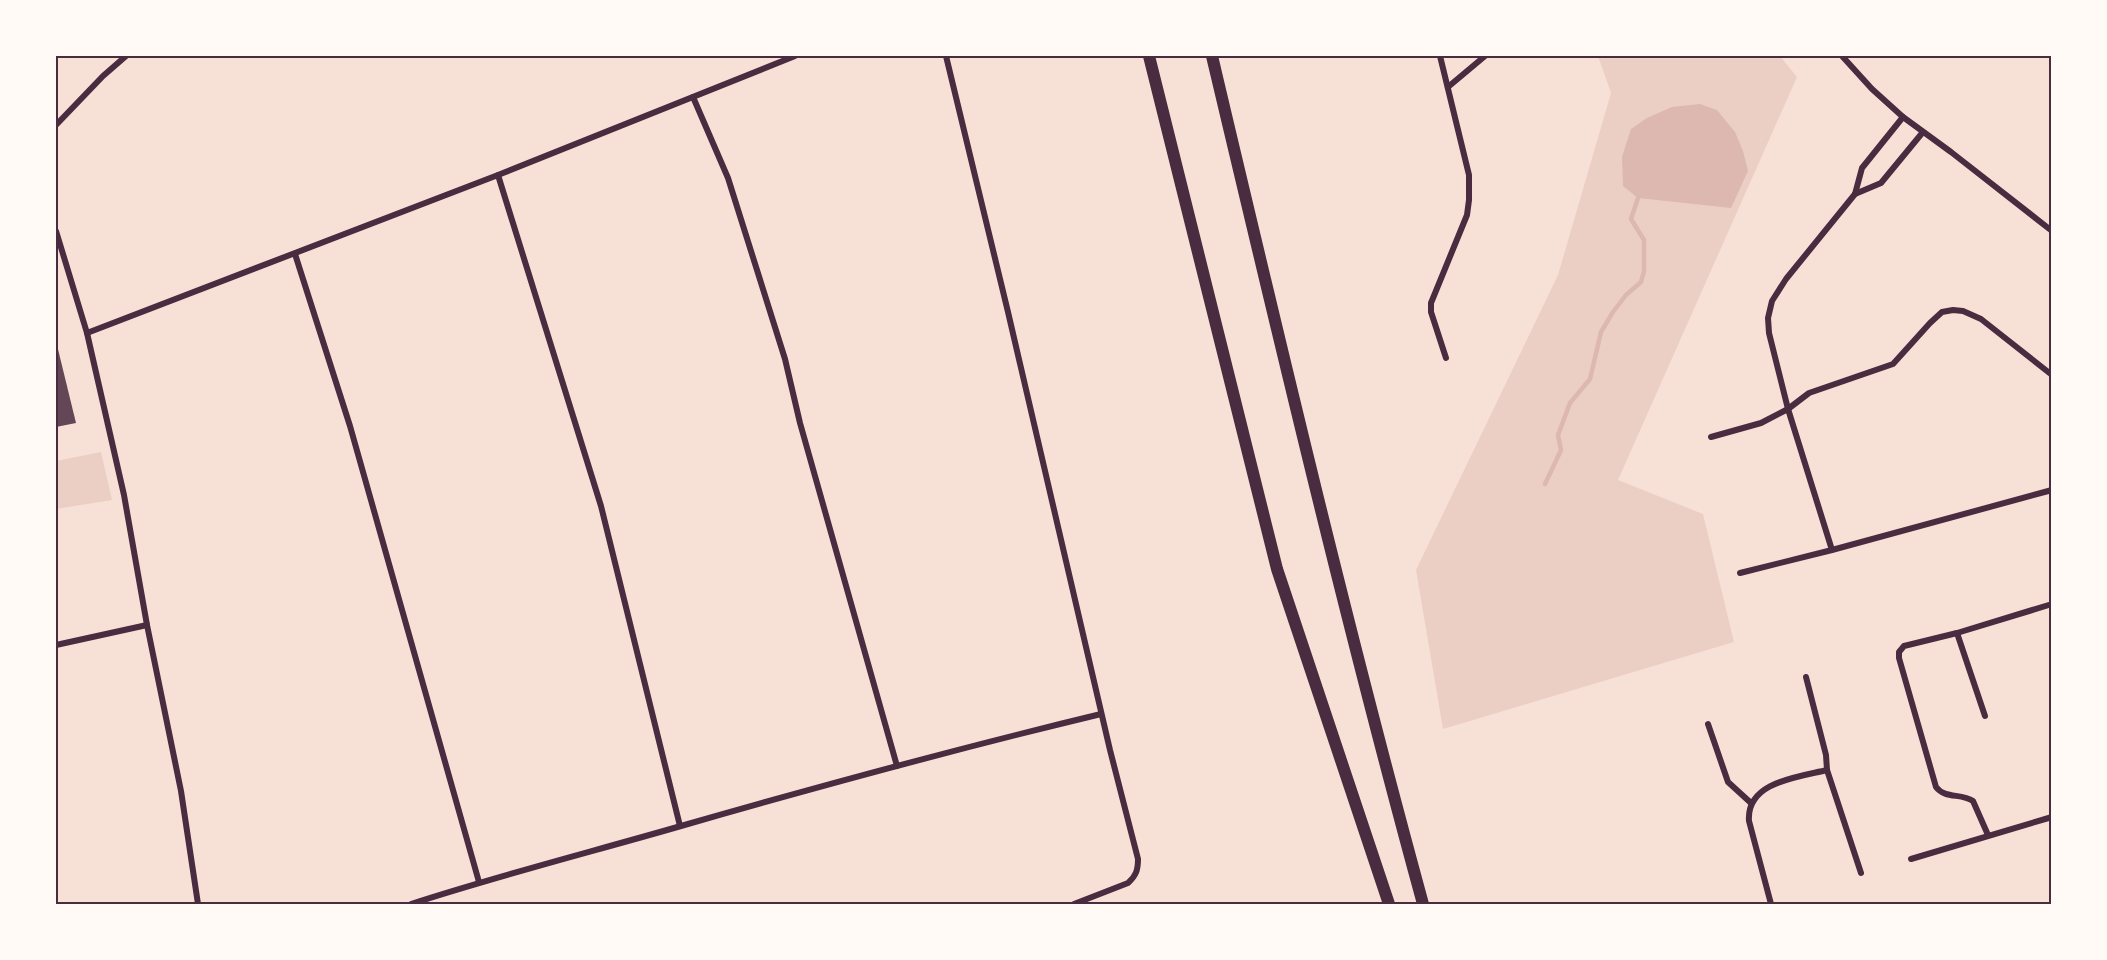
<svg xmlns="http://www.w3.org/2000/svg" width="2107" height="960" viewBox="0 0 2107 960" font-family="'PT Sans Narrow',sans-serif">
  <rect width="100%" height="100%" fill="#f7e1d7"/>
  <!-- green -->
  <g fill="#ebcfc5">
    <polygon points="1598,56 1780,56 1797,77 1618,480 1703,514 1734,642 1443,729 1416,570 1558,275 1611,93"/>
    <polygon points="101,452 112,500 56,509 56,461"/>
  </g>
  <!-- water -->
  <polygon fill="#dcb8b0" points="1700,104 1717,110 1735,132 1743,151 1748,171 1731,208 1638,198 1623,186 1622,157 1631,129 1647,118 1672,107"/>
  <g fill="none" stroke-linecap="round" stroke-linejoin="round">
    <!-- stream -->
    <polyline stroke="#dcb8b0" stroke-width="4.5" points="1545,484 1561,450 1558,435 1570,403 1590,379 1601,332 1613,312 1626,295 1641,282 1644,271 1644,240 1631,219 1638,198"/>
  </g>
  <!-- building -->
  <polygon fill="#644757" points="56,341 76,423 56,427"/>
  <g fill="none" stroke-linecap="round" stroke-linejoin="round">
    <!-- minor -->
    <g stroke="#4a2c40" stroke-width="6">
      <path d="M 946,56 L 1008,312 L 1110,750 L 1138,859 C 1138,870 1136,876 1128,883 L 1074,904"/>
      <polyline points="1440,56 1469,175 1469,200 1467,215 1431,303 1431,312 1446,358"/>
      <polyline points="1842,56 1872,89 1903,117 1951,152 2052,231"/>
      <polyline points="1448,87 1485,56"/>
      <polyline points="693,97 728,178 785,359 800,423 897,766"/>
      <polyline points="56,125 103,76 126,56"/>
      <polyline points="498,175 601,506 680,826"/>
      <polyline points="1855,194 1881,183 1923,132"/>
      <polyline points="56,231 87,333 124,495 147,625 181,791 198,904"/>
      <polyline points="295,254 350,426 479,882"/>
      <polyline points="87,333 498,175 795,56"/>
      <polyline points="1711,437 1761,423 1788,409 1809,393 1893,364 1930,323 1942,312 1953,310 1963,311 1981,319 2052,375"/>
      <polyline points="1832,550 1788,409 1769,333 1768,318 1772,301 1786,279 1855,194 1862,168 1903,117"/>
      <polyline points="1740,573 1832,550 2052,490"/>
      <polyline points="1957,633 1985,716"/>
      <polyline points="56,645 147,625"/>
      <polyline points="1708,724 1728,782 1751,803"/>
      <polyline points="1827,770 1861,873"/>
      <path d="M 1988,835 L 1973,801 C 1961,793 1945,799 1936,787 L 1899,658 L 1899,652 L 1904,646 L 1957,633 L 2052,604"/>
      <polyline points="1911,859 2052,817"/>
      <path d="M 411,904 C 500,875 591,852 681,826 C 820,786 960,748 1101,714"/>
      <path d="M 1771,904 L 1749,821 C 1746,782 1798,777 1827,770 L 1826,755 L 1806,677"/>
    </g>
    <!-- secondary -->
    <g stroke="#4a2c40" stroke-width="12">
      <polyline points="1149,56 1277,569 1389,904"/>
      <path d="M 1212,56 C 1279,339 1346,623 1423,904"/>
    </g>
  </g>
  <!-- border -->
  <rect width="2107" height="960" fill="none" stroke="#fffaf5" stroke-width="114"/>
  <rect x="57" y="57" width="1993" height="846" fill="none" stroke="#4a2c40" stroke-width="2"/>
</svg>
